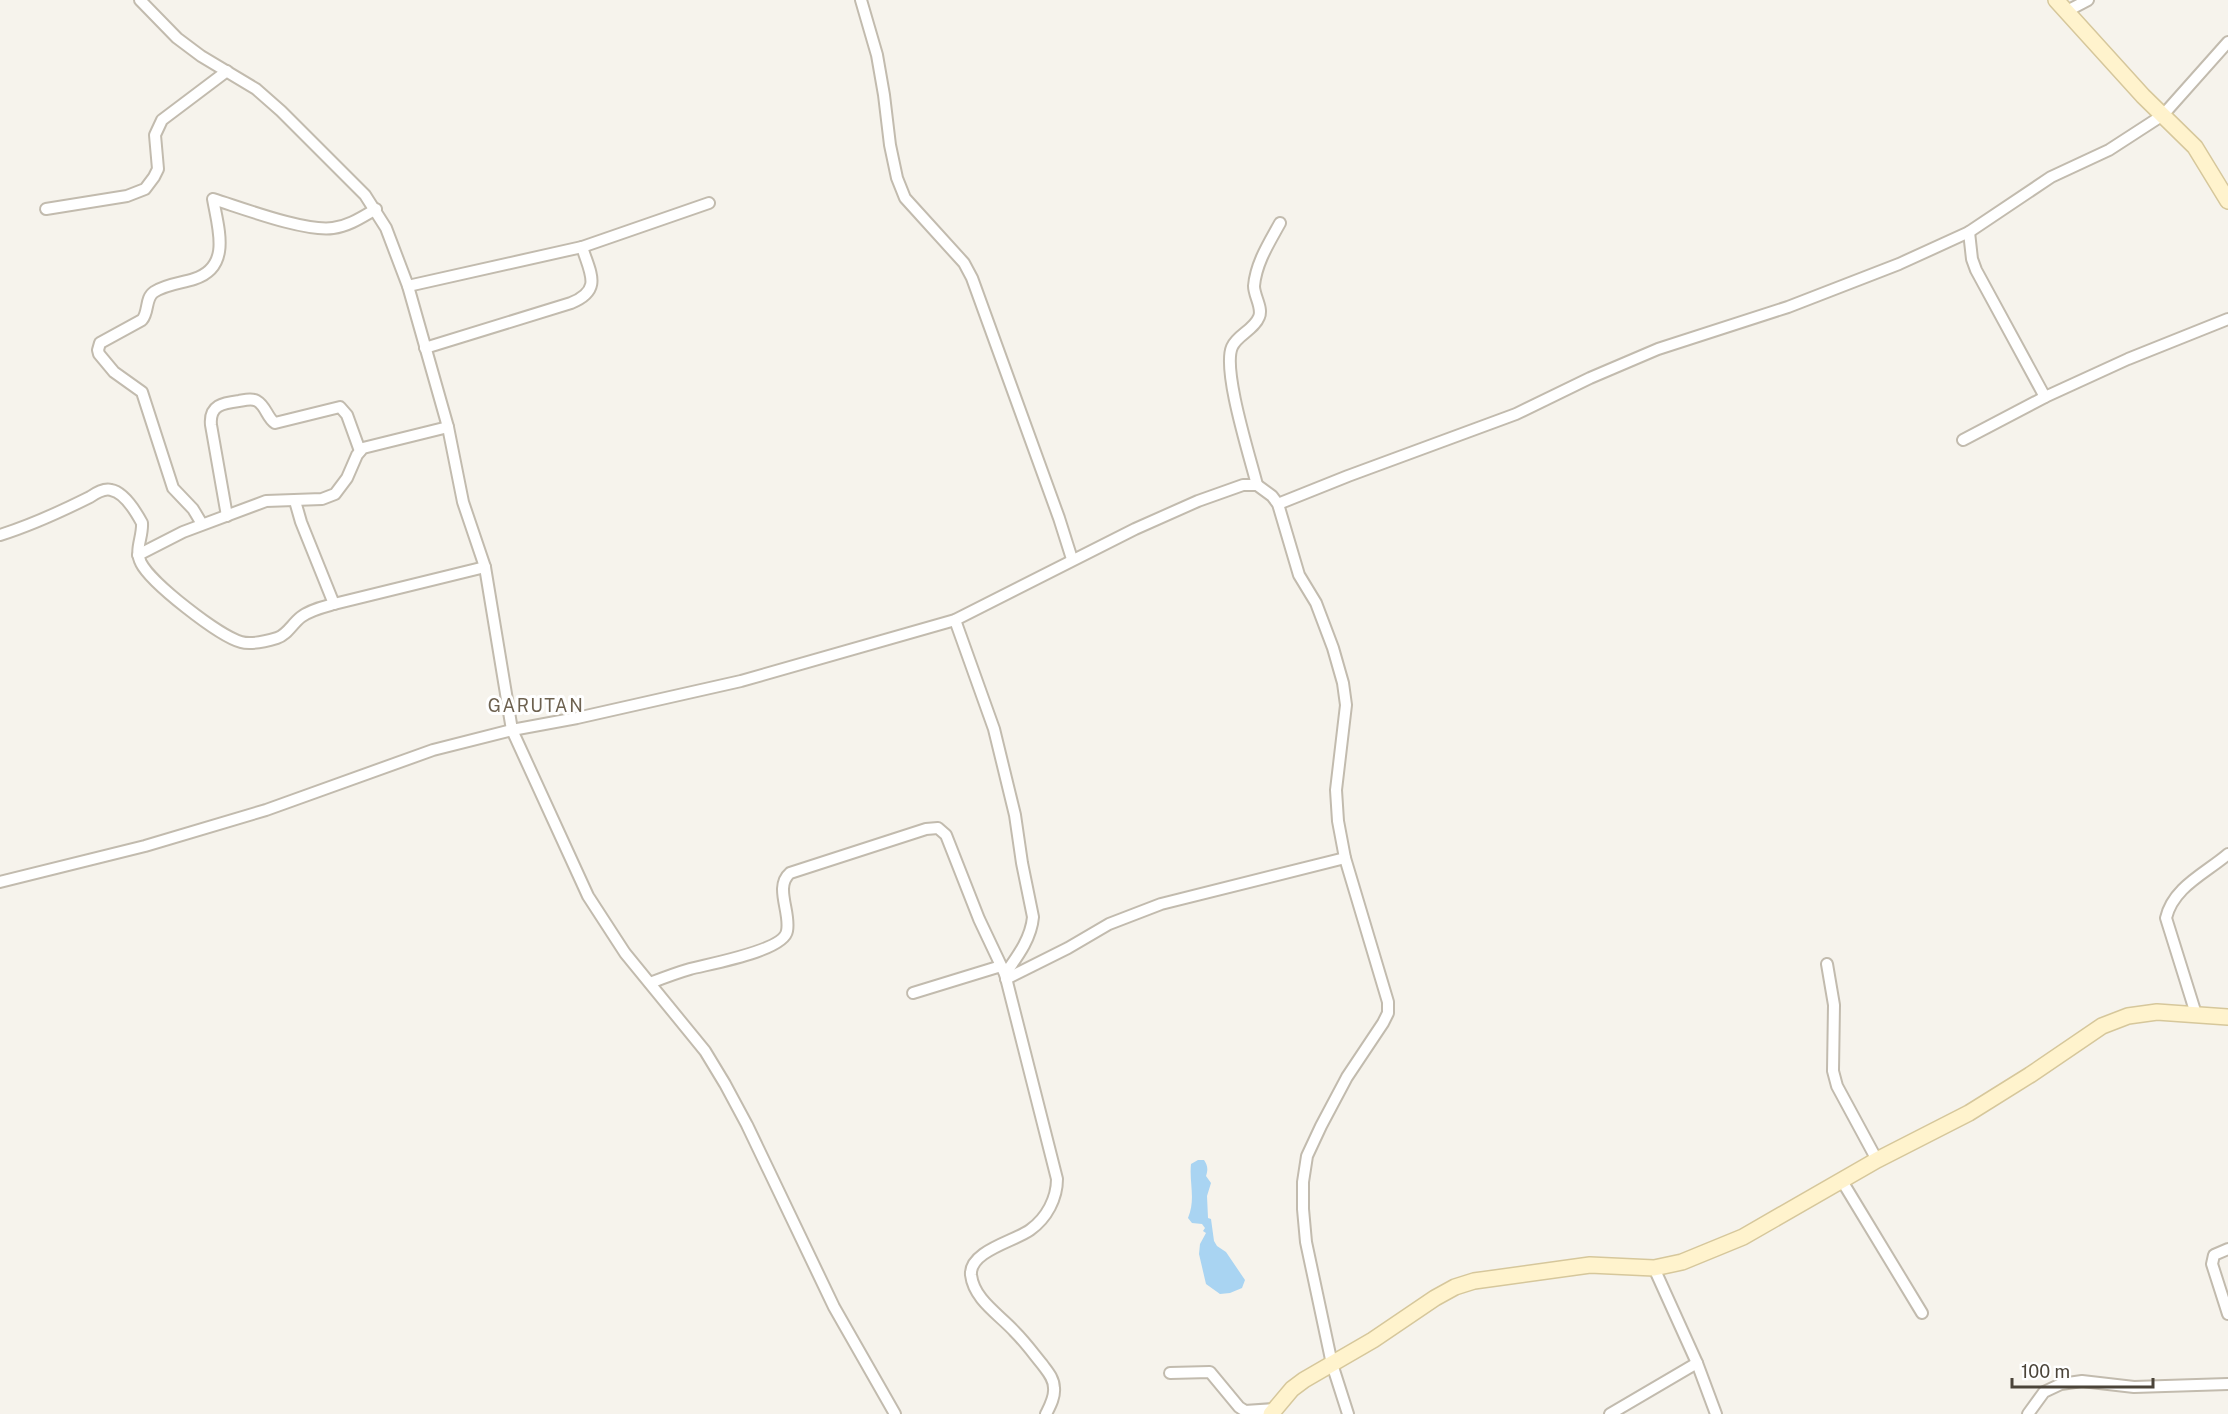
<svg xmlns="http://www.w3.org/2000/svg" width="2228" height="1414" viewBox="0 0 2228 1414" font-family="'Public Sans',sans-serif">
  <rect width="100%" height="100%" fill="#f6f3ec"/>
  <!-- water -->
  <path fill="#a9d4f2" d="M 1198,1160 L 1204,1160 C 1208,1166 1208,1170 1206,1176 L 1211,1183 L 1207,1196 L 1208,1218 L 1211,1219 L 1214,1241 L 1217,1246 L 1226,1252 L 1245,1280 L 1242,1288 L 1230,1293 L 1220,1294 L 1206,1284 L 1199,1254 L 1200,1244 L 1206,1233 L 1203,1231 L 1205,1228 L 1202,1224 L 1192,1223 L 1188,1218 C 1196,1199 1189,1183 1191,1164 Z"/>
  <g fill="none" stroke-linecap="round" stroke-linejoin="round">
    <!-- street casing -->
    <g stroke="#c2bbae" stroke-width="14">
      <g id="street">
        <polyline points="140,0 177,38 201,56 256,89 281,111 365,195 386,228 408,286 448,427 463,502 485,567 512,730 577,718 741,681 955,620 1135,529 1198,501 1243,485 1257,485 1272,496 1278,504 1299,575 1316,603 1333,648 1343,683 1346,705 1336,790 1338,821 1345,858 1388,1002 1388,1013 1383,1023 1347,1077 1321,1126 1307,1156 1303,1182 1303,1209 1306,1242 1332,1364 1348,1414"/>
        <polyline points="861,0 877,55 884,95 890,145 897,178 905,198 964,263 972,278 1059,518 1072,559"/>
        <polyline points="2067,11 2088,0"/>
        <polyline points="46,209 127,196 145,189 154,177 158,169 155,135 162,120 227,71"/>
        <polyline points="1969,232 1972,259 1976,270 2045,397 2128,359 2228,319"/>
        <polyline points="408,286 582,247 709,203"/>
        <path d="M 425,348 L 571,303 C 603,290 590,273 582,247"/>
        <polyline points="1963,440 2045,397"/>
        <path d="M 1257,485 C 1250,457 1222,370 1232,347 C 1237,335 1254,330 1259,317 C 1263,308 1254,296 1254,286 C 1256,263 1269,243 1280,223"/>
        <polyline points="295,501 301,522 334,604 485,567"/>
        <polyline points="1278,504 1348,476 1516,414 1590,378 1658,349 1788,307 1899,264 1969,232 2051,177 2109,150 2163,115 2228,42"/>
        <path d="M 227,516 L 211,425 C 209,405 223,403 239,401 C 245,400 252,398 257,401 C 266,406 267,418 275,423 L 340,407 L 347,415 L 360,451"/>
        <path d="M 202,524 L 193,509 L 173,488 L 142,392 L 114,372 L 99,354 L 98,350 L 100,343 L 142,320 C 149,312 145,298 154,292 C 166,284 182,283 194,279 C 232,267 218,228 213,199 C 242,208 305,232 333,228 C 349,226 362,217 376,209"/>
        <path d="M 0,535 C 32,525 60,512 90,497 C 96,493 104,488 111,490 C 124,492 136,512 142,523 C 143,537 134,550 141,563 C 151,583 219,636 241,642 C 251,645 267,641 277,638 C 287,635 292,624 301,617 C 310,610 323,607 334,604"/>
        <polyline points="138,555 183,532 266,501 322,499 335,494 347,478 357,455 363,448 448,427"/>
        <path d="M 955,620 L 994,729 L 1015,815 L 1022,863 L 1033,917 C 1031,939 1017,957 1005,974"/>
        <polyline points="0,882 145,846 266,810 433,750 512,730 588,896 625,953 705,1051 725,1084 747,1125 834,1307 895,1414"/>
        <polyline points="1827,964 1834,1005 1833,1071 1837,1086 1877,1160"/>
        <polyline points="1006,979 1068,948 1109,924 1161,904 1345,858"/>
        <path d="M 650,983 C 663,978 676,973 690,969 C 708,964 784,951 787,931 C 791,912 774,887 790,873 L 926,829 L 938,828 L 946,835 L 979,919 L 1005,974 L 1057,1179 C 1057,1198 1047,1218 1030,1230 C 1015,1241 969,1251 971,1275 C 974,1300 1000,1315 1015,1332 C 1025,1342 1033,1353 1042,1364 C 1047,1371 1054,1378 1054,1388 C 1055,1397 1050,1406 1046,1414"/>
        <polyline points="913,993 1001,966"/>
        <path d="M 2196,1014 L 2166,918 C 2173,887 2206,873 2228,854"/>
        <polyline points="1842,1181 1922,1313"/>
        <polyline points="2228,1249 2214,1255 2212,1264 2228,1314"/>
        <polyline points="1654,1268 1697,1363 1716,1414"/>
        <polyline points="1170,1373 1210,1372 1239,1407 1245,1411 1274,1409"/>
        <polyline points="1610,1414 1697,1363"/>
        <polyline points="2028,1414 2044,1392 2061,1384 2082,1381 2134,1387 2228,1384"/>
      </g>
    </g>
    <!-- secondary casing -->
    <g stroke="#d6c79b" stroke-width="18">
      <g id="secondary">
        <polyline points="2056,0 2143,96 2195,147 2228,201"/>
        <polyline points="1271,1414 1292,1389 1304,1380 1373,1340 1435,1298 1455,1287 1474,1281 1590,1265 1654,1268 1682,1262 1743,1237 1877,1160 1969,1113 2030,1075 2102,1026 2128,1016 2157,1012 2228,1017"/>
      </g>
    </g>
    <!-- street -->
    <use href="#street" stroke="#fff" stroke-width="10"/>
    <!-- secondary -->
    <use href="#secondary" stroke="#fff3cd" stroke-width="15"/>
  </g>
  <g text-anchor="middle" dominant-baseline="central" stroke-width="6" stroke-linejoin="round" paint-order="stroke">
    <!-- quarter labels -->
    <g font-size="18" letter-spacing="1.5" fill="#6e6250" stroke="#fff">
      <text x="536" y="705">GARUTAN</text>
    </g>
  </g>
  <!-- scale -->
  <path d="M2012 1378v9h141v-9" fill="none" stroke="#4b4439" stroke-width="3"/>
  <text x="2021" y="1378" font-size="18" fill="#4b4439" stroke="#ffffff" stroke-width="4.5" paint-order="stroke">100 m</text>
</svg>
